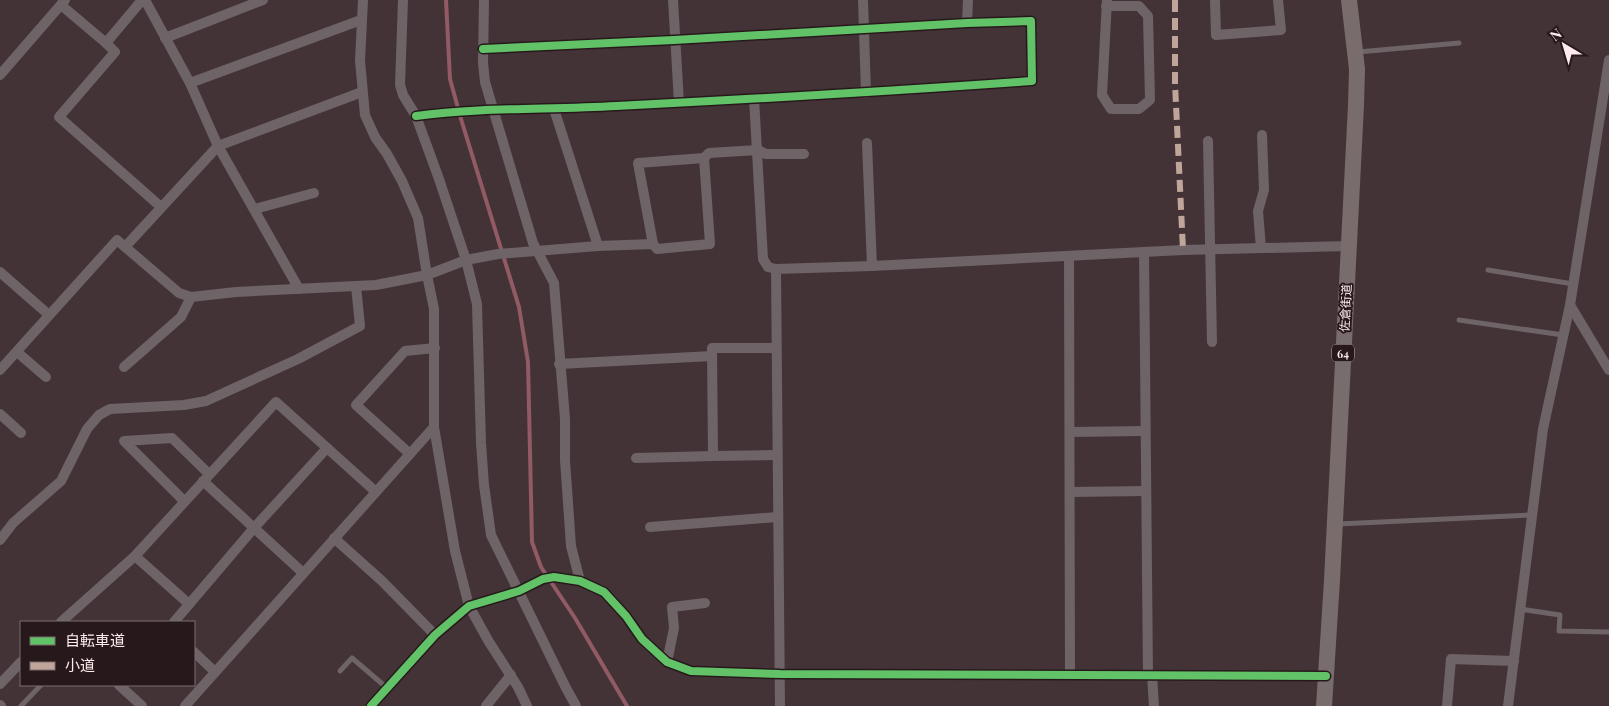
<svg xmlns="http://www.w3.org/2000/svg" width="1609" height="706" viewBox="0 0 1609 706" font-family="'Playfair Display','Noto Sans JP',serif">
  <rect width="100%" height="100%" fill="#433336"/>
  <g fill="none" stroke-linecap="round" stroke-linejoin="round">
    <!-- stream -->
    <polyline stroke="#915a64" stroke-width="4" points="446,0 450,79 461,119 519,307 528,362 532,542 541,567 575,618 627,706"/>
    <!-- lane -->
    <g stroke="#6e6366" stroke-width="5">
      <polyline points="1358,52 1459,43"/>
      <polyline points="1488,270 1573,284"/>
      <polyline points="1459,320 1563,335"/>
      <polyline points="1338,524 1532,515"/>
      <polyline points="1520,609 1560,615 1559,631 1609,632"/>
      <polyline points="340,671 352,658 387,688"/>
      <polyline points="21,706 41,685"/>
    </g>
    <!-- street -->
    <g stroke="#6e6366" stroke-width="10">
      <polyline points="145,0 190,83 218,146 299,289"/>
      <polyline points="363,0 360,61 365,115 375,137 387,154 402,181 418,218 427,275 434,309 434,427 455,551 469,606 489,642 518,687 527,706"/>
      <polyline points="403,0 400,85 403,95 416,116 439,179 466,260 477,304 481,443 484,485 491,535 566,688 576,706"/>
      <polyline points="484,0 483,63 485,82 533,243 554,283 565,419 565,460 571,546 580,581"/>
      <polyline points="673,0 679,103"/>
      <polyline points="863,0 866,93"/>
      <polyline points="1215,0 1216,35 1281,30 1278,0"/>
      <polyline points="61,5 106,43 142,0"/>
      <polyline points="1106,6 1139,6 1148,16 1150,100 1139,109 1111,109 1102,95 1107,0"/>
      <polyline points="967,23 968,0"/>
      <polyline points="165,38 263,0"/>
      <polyline points="106,43 115,52 59,117 161,207"/>
      <polyline points="0,75 65,0"/>
      <polyline points="190,83 361,20"/>
      <polyline points="754,98 763,259 768,267 776,269"/>
      <polyline points="554,109 598,246"/>
      <path d="M 416,116 C 482,107 549,110 616,106 C 755,99 894,91 1032,81 L 1031,21 L 967,23 L 674,40 L 483,49"/>
      <polyline points="1208,141 1212,342"/>
      <polyline points="867,143 872,266"/>
      <polyline points="255,209 314,193"/>
      <polyline points="653,244 638,163 704,158"/>
      <polyline points="125,247 218,146 362,92"/>
      <polyline points="1261,248 1258,211 1264,190 1262,135"/>
      <polyline points="1144,252 1148,675"/>
      <polyline points="1069,256 1070,675"/>
      <polyline points="0,272 49,315"/>
      <polyline points="1570,305 1609,370"/>
      <polyline points="776,348 712,348 713,456 777,455"/>
      <polyline points="17,352 46,377"/>
      <polyline points="559,364 712,356"/>
      <polyline points="124,367 181,317 191,297"/>
      <polyline points="0,370 117,240 179,293 191,297 236,292 376,285 427,275 466,260 498,254 598,246 653,244 657,249 710,244 704,158 709,153 758,150 766,154 804,154"/>
      <polyline points="0,414 21,433"/>
      <polyline points="1070,432 1145,431"/>
      <polyline points="410,454 356,405 405,351 435,348"/>
      <polyline points="636,458 713,456"/>
      <polyline points="203,481 302,572"/>
      <polyline points="376,492 434,427"/>
      <polyline points="1070,492 1146,491"/>
      <polyline points="184,501 124,441 172,438 209,474"/>
      <polyline points="650,527 778,517"/>
      <polyline points="334,538 382,581 435,635"/>
      <polyline points="0,540 13,523 61,481 87,429 99,415 110,409 184,405 206,401 298,359 360,326 356,286"/>
      <polyline points="135,556 189,604"/>
      <polyline points="61,622 135,556 276,402 376,492 185,706"/>
      <polyline points="174,622 254,528 327,448"/>
      <polyline points="194,652 215,672"/>
      <polyline points="667,662 674,628 672,607 705,603"/>
      <polyline points="1152,675 1154,706"/>
      <polyline points="0,684 21,662"/>
      <polyline points="119,685 142,706"/>
      <polyline points="0,705 1,706"/>
      <polyline points="371,706 435,635 469,606 519,591 543,579 554,577 580,581 604,592 626,616 642,639 667,662 691,671 780,674 1326,676"/>
      <polyline points="486,706 511,675"/>
      <polyline points="780,706 776,269 872,266 1183,250 1348,246"/>
      <polyline points="1447,706 1451,659 1514,661"/>
      <polyline points="1508,706 1543,429 1570,305 1609,60"/>
    </g>
    <!-- primary -->
    <polyline stroke="#796c6d" stroke-width="16" points="1324,706 1332,580 1356,105 1357,69 1349,0"/>
    <!-- quiet -->
    <polyline stroke="#c0a59a" stroke-width="6" stroke-dasharray="12 6" stroke-linecap="butt" points="1175,0 1175,84 1183,250"/>
    <!-- cycleway casing -->
    <g stroke="#27191b" stroke-width="11">
      <g id="cycleway">
        <path d="M 416,116 C 482,107 549,110 616,106 C 755,99 894,91 1032,81 L 1031,21 L 967,23 L 674,40 L 483,49"/>
        <polyline points="371,706 435,635 469,606 519,591 543,579 554,577 580,581 604,592 626,616 642,639 667,662 691,671 780,674 1326,676"/>
      </g>
    </g>
    <!-- cycleway -->
    <use href="#cycleway" stroke="#61c268" stroke-width="8"/>
  </g>
  <g text-anchor="middle" dominant-baseline="central" stroke-width="4" stroke-linejoin="round" paint-order="stroke">
    <!-- shield labels -->
    <rect fill="#27191b" stroke="#beacae" stroke-width="1" x="1332" y="344.5" width="22" height="17" rx="4"/>
    <g font-size="11" font-weight="bold" fill="#ffebed">
      <text x="1343" y="353">64</text>
    </g>
    <!-- street labels -->
    <g font-size="12" fill="#ffebed" stroke="#27191b">
      <text transform="translate(1345 308) rotate(-87)">佐倉街道</text>
    </g>
  </g>
  <!-- legend -->
  <rect x="20" y="621" width="175" height="65" fill="#27191b" stroke="#7d6d6f"/>
  <rect x="30" y="637" width="25" height="8" fill="#61c268" stroke="#7d6d6f"/>
  <text x="65" y="646" font-size="15" fill="#ffebed">自転車道</text>
  <rect x="30" y="662" width="25" height="8" fill="#c0a59a" stroke="#7d6d6f"/>
  <text x="65" y="671" font-size="15" fill="#ffebed">小道</text>
  <!-- north arrow -->
  <g transform="translate(1564 45) rotate(322)" stroke="#27191b" stroke-width="4" paint-order="stroke">
  <path d="M0-4L9 19L0 12L-9 19Z" fill="#ffebed"/>
  <text y="-8" font-size="14" font-weight="bold" text-anchor="middle" fill="#ffebed">N</text>
  </g>
</svg>
